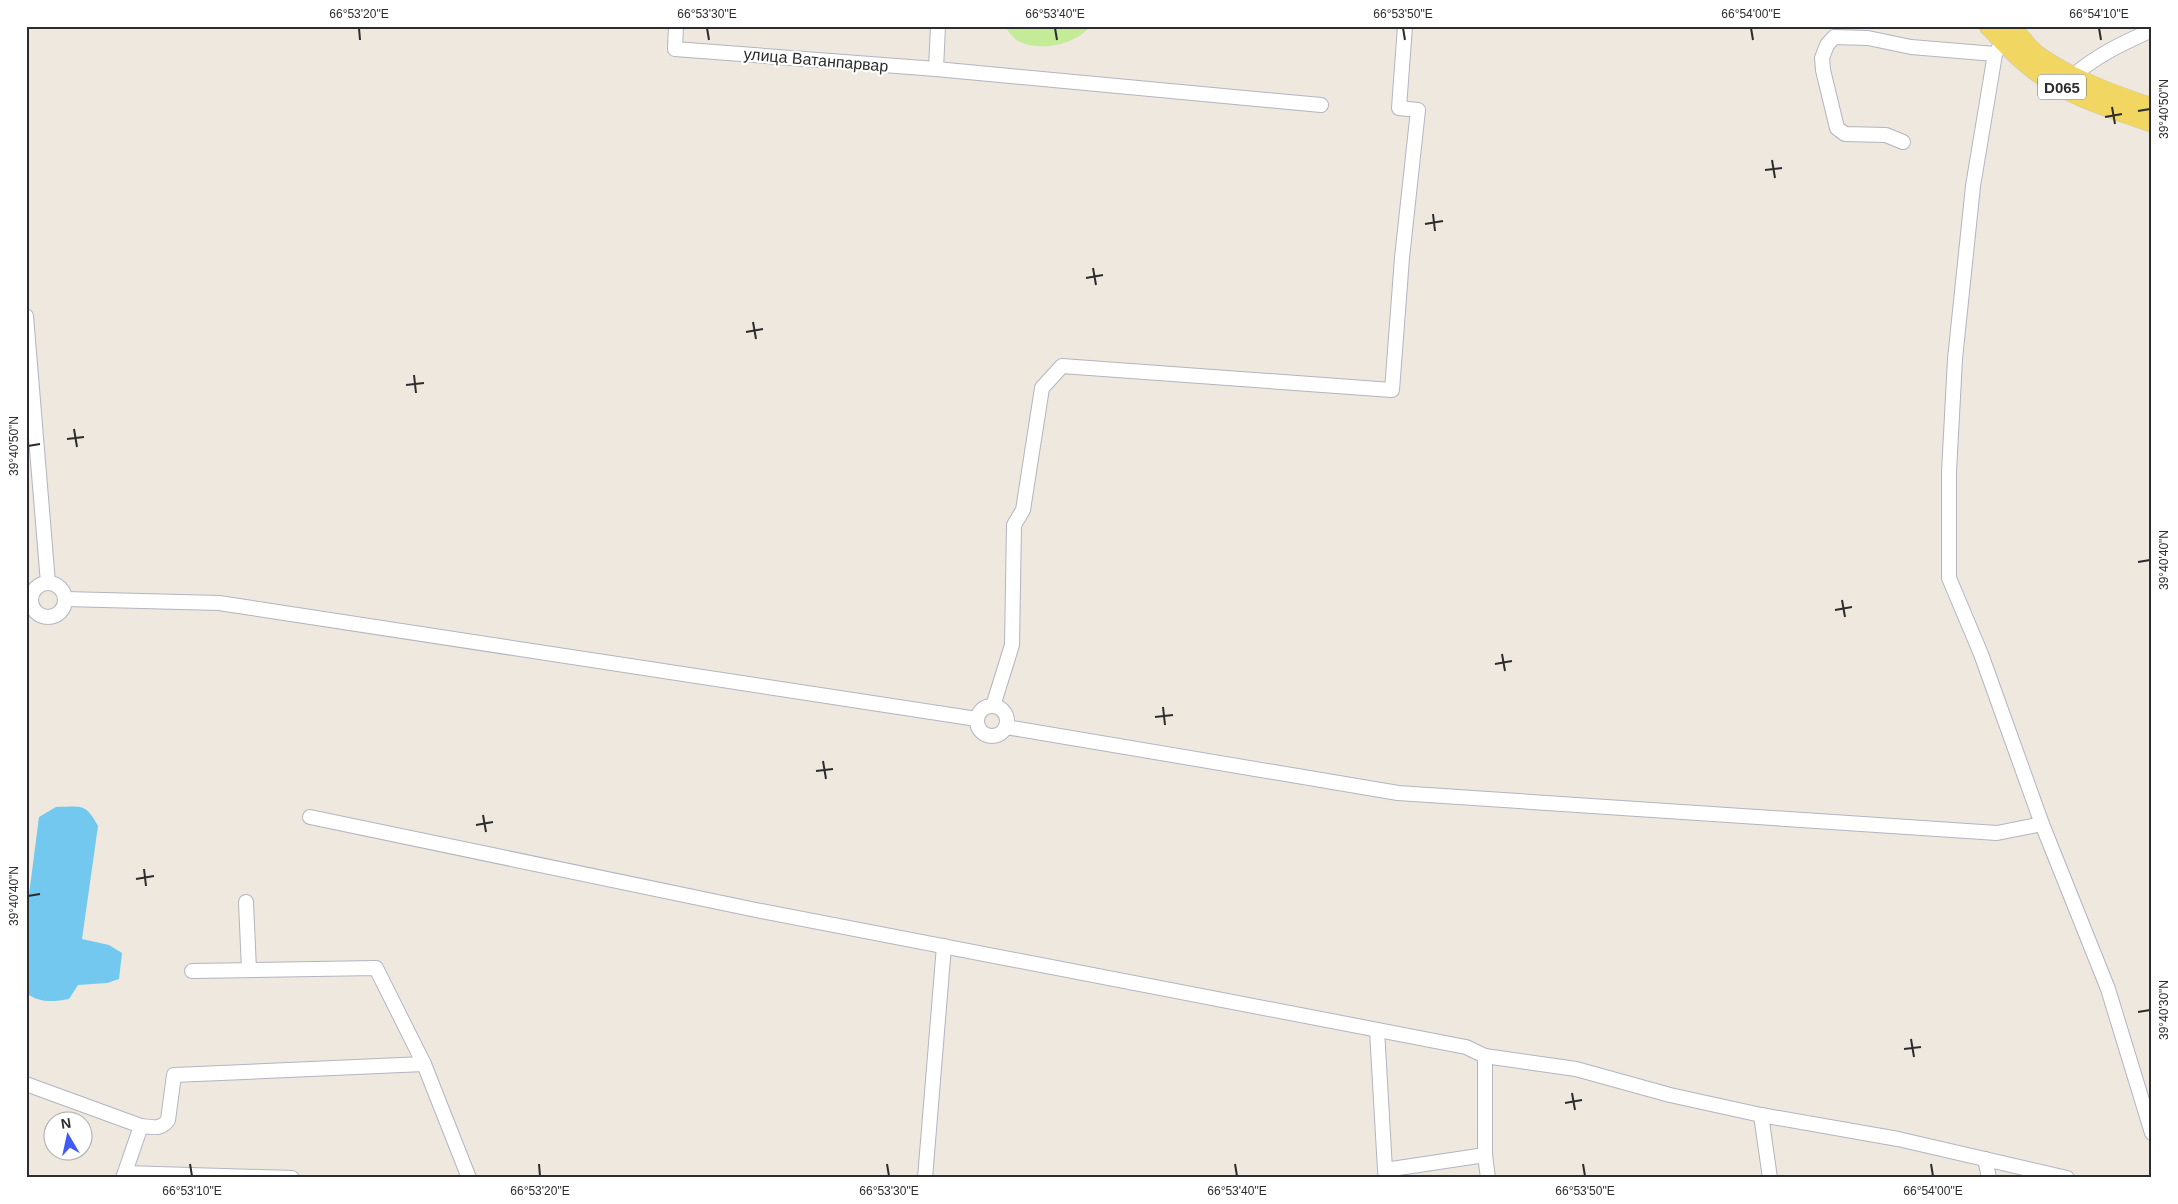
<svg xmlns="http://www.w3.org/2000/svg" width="2178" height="1204" viewBox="0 0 2178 1204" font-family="Helvetica,sans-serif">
  <rect width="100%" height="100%" fill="#eee8df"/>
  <!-- pitch -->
  <path fill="#c4eb98" d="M 1005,26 L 1090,26 C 1076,45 1039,52 1018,41 C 1013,38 1008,31 1005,26 Z"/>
  <!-- water -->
  <path fill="#73c8ef" d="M 56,807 C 81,807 85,802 98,826 L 82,939 L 109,945 L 122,953 L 119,979 L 107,983 L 78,985 L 69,999 C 53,1002 39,1003 26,993 L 26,918 L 39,817 Z"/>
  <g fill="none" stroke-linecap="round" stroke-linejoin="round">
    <!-- minor casing -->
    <g stroke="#b2b5c0" stroke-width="16">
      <g id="minor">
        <polyline points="676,26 675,49 936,69 938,26"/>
        <polyline points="2008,34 1995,54 1973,186 1955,359 1949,472 1949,578 1981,654 2042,824 2108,989 2152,1133"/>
        <polyline points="936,69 1321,105"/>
        <path d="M 2073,76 C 2097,55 2123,43 2152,30"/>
        <polyline points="1903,142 1886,135 1845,134 1837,128 1823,70 1822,58 1827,45 1834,37 1868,38 1911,47 1995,54"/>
        <polyline points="26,316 48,583"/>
        <circle cx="48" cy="600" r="17"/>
        <polyline points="65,599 219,603 977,719"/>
        <circle cx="992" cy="721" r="15"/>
        <polyline points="993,706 1012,645 1014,525 1023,510 1042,388 1062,366 1392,390 1402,258 1418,110 1399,108 1405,26"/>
        <polyline points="1006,727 1398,793 1997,833 2042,824"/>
        <polyline points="310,817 756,910 1466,1047 1485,1056"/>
        <polyline points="246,902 249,970"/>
        <polyline points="192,971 376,968 424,1064 469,1178"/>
        <polyline points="1377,1030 1385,1170"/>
        <path d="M 26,1084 L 141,1126 C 153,1127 161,1130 168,1120 L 174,1075 L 424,1064"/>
        <polyline points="1761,1115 1770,1178"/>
        <polyline points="1985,1159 1989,1178"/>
        <polyline points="125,1173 292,1178"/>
        <polyline points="123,1178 141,1126"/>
        <polyline points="925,1178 944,946"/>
        <polyline points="1386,1178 1385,1170 1485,1155"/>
        <polyline points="1488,1178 1485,1155 1485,1056 1576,1069 1670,1095 1761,1115 1898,1139 2067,1178"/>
      </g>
    </g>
    <!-- major casing -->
    <g stroke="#c8c8c8" stroke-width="19">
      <g id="major">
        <path d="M 1988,26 C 2000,39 2013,53 2026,64 C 2061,94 2109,109 2152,123"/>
        <path d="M 2011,26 C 2020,35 2028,48 2038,55 C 2072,79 2112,94 2152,107"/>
      </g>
    </g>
    <!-- minor -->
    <use href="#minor" stroke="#fff" stroke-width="14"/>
    <!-- major -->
    <use href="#major" stroke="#f1d661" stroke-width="18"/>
  </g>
  <!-- ticks -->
  <path fill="none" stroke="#2c2c2c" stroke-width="2" d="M 359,28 L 360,40M 707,28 L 709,40M 1055,28 L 1057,40M 1403,28 L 1405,40M 1751,28 L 1753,40M 2099,28 L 2101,40M 2112,107 L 2115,124M 2138,111 L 2150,109M 2105,117 L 2122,114M 1772,160 L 1775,178M 1765,170 L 1782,168M 1433,214 L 1435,231M 1425,224 L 1443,221M 1093,268 L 1096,285M 1086,278 L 1103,275M 753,322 L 756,339M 746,332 L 763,329M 414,375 L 416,393M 406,385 L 424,383M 74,429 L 77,447M 67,439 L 84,437M 28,446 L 40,444M 2138,562 L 2150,560M 1842,600 L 1845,617M 1835,610 L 1852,607M 1502,654 L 1505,671M 1495,664 L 1512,661M 1163,707 L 1165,725M 1155,717 L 1173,715M 823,761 L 826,779M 816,771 L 833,769M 483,815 L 486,832M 476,825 L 493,822M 144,869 L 146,886M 136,879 L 154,876M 28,896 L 40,894M 2138,1012 L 2150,1010M 1911,1039 L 1914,1057M 1904,1049 L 1921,1047M 1572,1093 L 1575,1110M 1565,1103 L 1582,1100M 190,1164 L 192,1176M 539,1164 L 540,1176M 887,1164 L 889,1176M 1235,1164 L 1237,1176M 1583,1164 L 1585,1176M 1931,1164 L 1933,1176"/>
  <g text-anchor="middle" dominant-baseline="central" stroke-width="4.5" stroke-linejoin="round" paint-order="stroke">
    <!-- shield labels -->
    <rect fill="#fff" stroke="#6b6b6b" stroke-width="1" x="2038" y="74.5" width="48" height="25" rx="4"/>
    <g font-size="15" font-weight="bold" fill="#2c2c2c">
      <text x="2062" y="87">D065</text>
    </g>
    <!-- street labels -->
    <g font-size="16" fill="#2c2c2c" stroke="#fff">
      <text transform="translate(816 60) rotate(5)">улица Ватанпарвар</text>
    </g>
  </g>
  <!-- border -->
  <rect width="2178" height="1204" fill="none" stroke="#ffffff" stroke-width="55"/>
  <!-- north arrow -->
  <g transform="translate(68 1136) rotate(351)"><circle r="24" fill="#ffffff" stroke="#ababab"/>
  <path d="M0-4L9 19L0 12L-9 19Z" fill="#405afa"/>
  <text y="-8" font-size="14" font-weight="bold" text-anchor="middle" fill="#2c2c2c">N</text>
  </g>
  <rect x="28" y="28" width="2122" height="1148" fill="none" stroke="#2c2c2c" stroke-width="2"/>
  <g font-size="12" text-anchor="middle" fill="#2c2c2c">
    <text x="359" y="18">66°53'20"E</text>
    <text x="707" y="18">66°53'30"E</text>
    <text x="1055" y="18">66°53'40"E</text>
    <text x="1403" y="18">66°53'50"E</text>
    <text x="1751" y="18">66°54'00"E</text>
    <text x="2099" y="18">66°54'10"E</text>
    <text transform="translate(2164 109) rotate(-90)" y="4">39°40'50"N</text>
    <text transform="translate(14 446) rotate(-90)" y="4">39°40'50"N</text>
    <text transform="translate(2164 560) rotate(-90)" y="4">39°40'40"N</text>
    <text transform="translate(14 896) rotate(-90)" y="4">39°40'40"N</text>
    <text transform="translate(2164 1010) rotate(-90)" y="4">39°40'30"N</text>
    <text x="192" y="1195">66°53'10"E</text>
    <text x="540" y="1195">66°53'20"E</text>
    <text x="889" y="1195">66°53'30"E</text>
    <text x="1237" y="1195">66°53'40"E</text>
    <text x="1585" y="1195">66°53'50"E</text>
    <text x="1933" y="1195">66°54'00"E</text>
  </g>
</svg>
